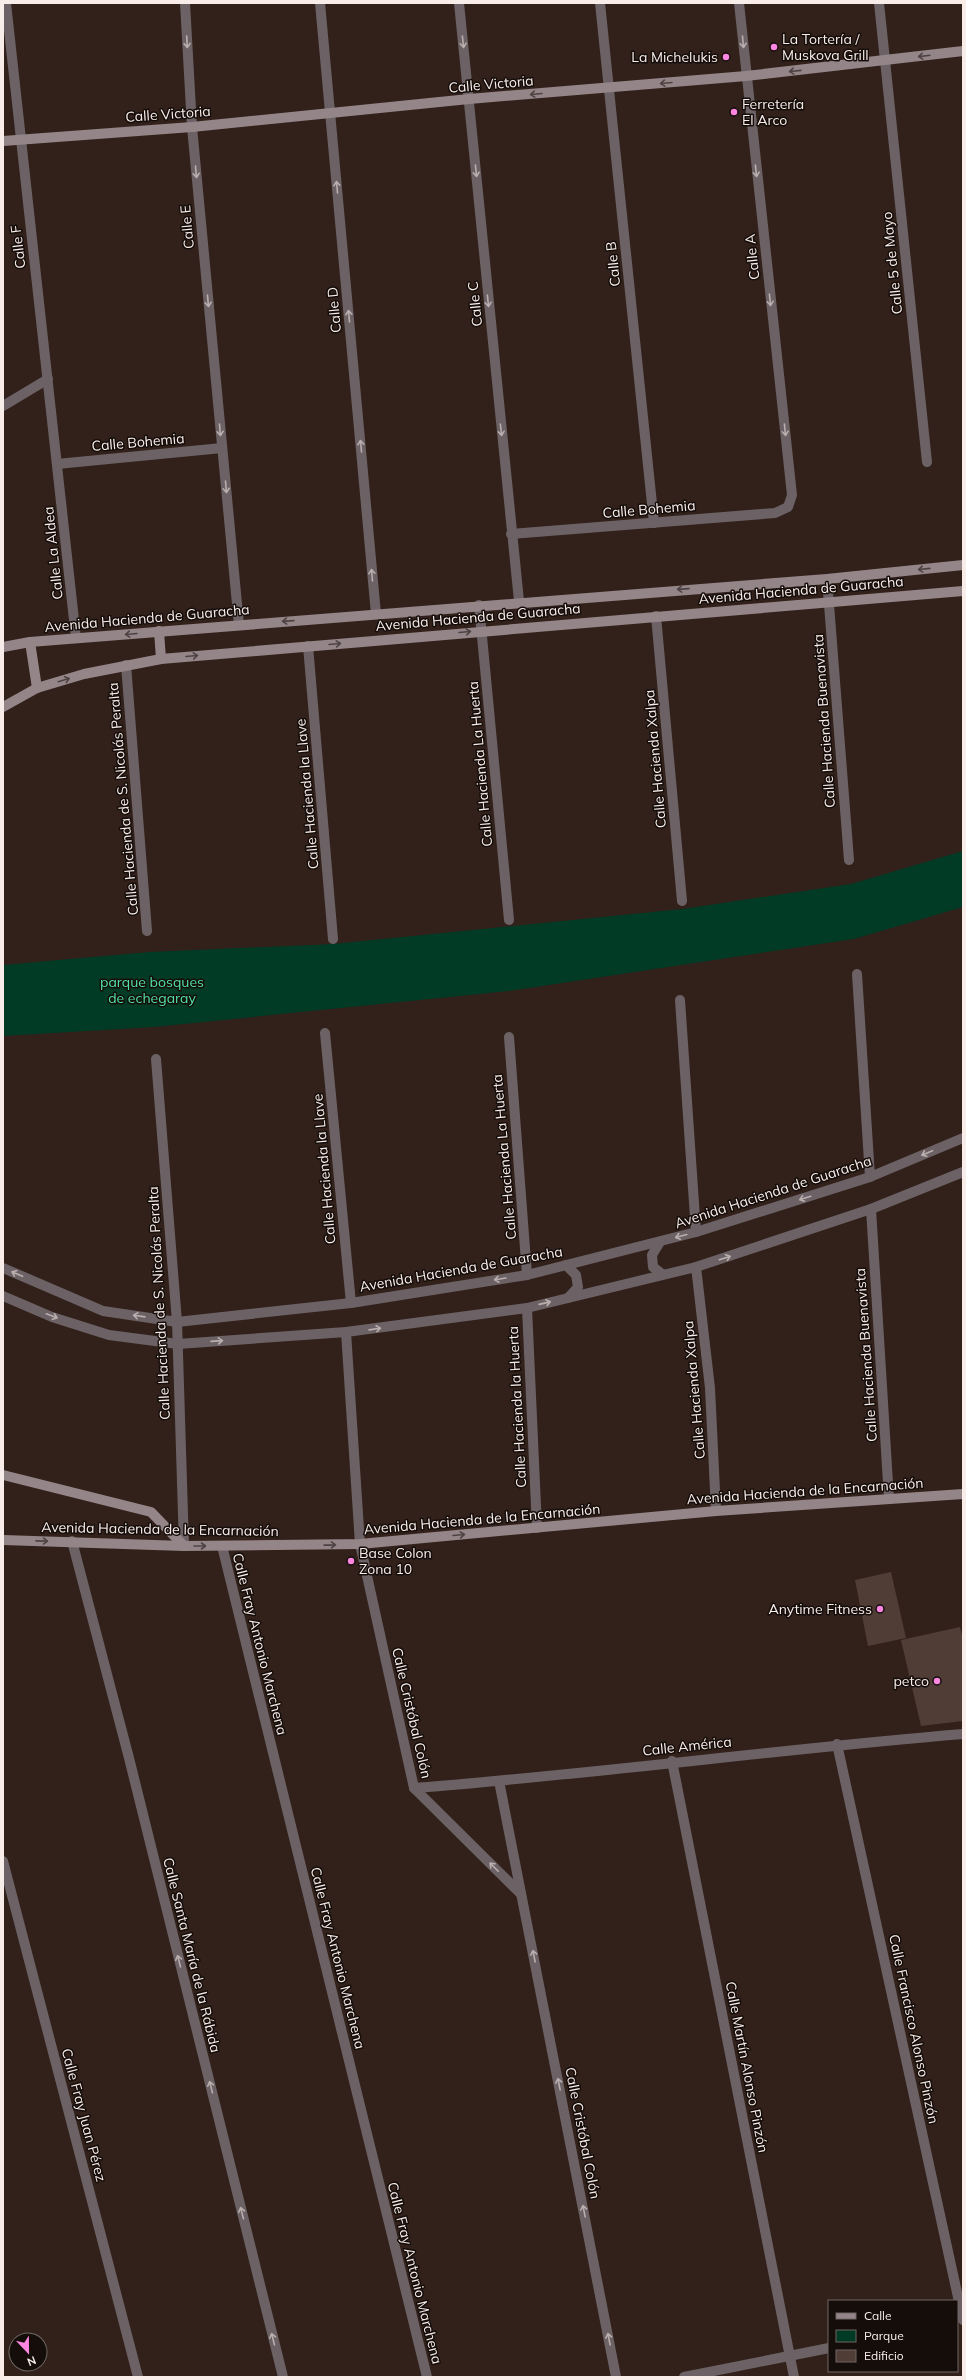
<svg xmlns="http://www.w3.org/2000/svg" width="966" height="2380" viewBox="0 0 966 2380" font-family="Mulish,sans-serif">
  <rect width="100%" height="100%" fill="#32211a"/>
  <!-- green -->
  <polygon fill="#013a25" points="963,851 963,907 854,939 509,991 154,1027 3,1036 3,965 149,952 333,944 682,909 851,884"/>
  <!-- building -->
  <g fill="#4f3d36">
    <polygon points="891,1572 906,1638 868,1646 855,1580"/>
    <polygon points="960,1627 963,1639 963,1721 921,1726 901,1640"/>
  </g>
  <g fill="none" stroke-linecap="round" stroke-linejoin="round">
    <!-- street -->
    <g stroke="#6c6265" stroke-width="10">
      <polyline points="6,3 76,638"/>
      <polyline points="185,3 192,127 239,625"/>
      <polyline points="320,3 376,614"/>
      <polyline points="459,3 519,601"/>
      <polyline points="600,3 654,523"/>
      <polyline points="879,3 927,462"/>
      <polyline points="3,406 48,379"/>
      <polyline points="57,464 222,448"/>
      <polyline points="511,534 775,513 788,507 792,495 739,3"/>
      <polyline points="827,579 849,860"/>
      <polyline points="479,605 509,920"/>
      <polyline points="656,616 682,901"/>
      <polyline points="308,646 333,939"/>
      <polyline points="126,665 147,931"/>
      <polyline points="857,974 870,1177"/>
      <polyline points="680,1000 696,1232"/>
      <polyline points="325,1033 351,1303"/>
      <polyline points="509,1037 527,1275"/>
      <polyline points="156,1059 177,1322 184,1546"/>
      <polyline points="871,1209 889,1499"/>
      <polyline points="660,1242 652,1255 653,1267 662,1274"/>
      <polyline points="566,1265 576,1275 578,1287 568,1298"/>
      <polyline points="696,1267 710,1388 716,1511"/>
      <polyline points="3,1268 103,1311 177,1322 351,1303 527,1275 696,1232 870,1177 963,1138"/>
      <polyline points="3,1296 52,1317 109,1335 178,1344 346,1332 527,1308 696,1267 871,1209 963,1172"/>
      <polyline points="527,1308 537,1528"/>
      <polyline points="346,1332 360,1544 414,1788 521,1894"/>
      <polyline points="72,1541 129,1758 283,2377"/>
      <polyline points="222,1546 427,2377"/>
      <polyline points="837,1744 963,2320"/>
      <polyline points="672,1761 794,2377"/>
      <polyline points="499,1781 616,2377"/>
      <path d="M 414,1788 C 597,1774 780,1749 963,1734"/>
      <polyline points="3,1861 138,2377"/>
      <polyline points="684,2377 829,2348"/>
    </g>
    <!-- secondary -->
    <g stroke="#948589" stroke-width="10">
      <polyline points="3,141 192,127 469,99 746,76 963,51"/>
      <polyline points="159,631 161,659"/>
      <polyline points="30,642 37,688"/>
      <polyline points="3,647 30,642 827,579 963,565"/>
      <polyline points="3,707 37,688 84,674 161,659 963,591"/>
      <polyline points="3,1475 151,1512 184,1546"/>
      <polyline points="3,1540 184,1546 360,1544 716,1511 963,1494"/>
    </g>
  </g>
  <!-- one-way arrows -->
  <defs><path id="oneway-shaft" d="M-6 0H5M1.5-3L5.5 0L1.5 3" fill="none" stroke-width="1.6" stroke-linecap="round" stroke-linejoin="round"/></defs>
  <g stroke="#baaeae">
    <use href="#oneway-shaft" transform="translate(187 42) rotate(87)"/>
    <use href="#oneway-shaft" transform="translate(463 42) rotate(84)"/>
    <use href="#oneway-shaft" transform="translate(743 42) rotate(85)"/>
    <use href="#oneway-shaft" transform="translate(476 171) rotate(84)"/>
    <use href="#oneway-shaft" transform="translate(756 171) rotate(84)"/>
    <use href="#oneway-shaft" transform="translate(196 172) rotate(85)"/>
    <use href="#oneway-shaft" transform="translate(337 187) rotate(-95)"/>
    <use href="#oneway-shaft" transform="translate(770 300) rotate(84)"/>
    <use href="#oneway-shaft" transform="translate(208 301) rotate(85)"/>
    <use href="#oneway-shaft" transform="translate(488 301) rotate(84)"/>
    <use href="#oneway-shaft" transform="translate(349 316) rotate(-95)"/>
    <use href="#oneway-shaft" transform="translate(220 430) rotate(85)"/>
    <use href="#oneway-shaft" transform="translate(501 430) rotate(84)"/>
    <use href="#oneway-shaft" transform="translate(785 430) rotate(84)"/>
    <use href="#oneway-shaft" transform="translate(361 446) rotate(-95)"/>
    <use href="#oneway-shaft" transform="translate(226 487) rotate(85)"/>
    <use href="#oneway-shaft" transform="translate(372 575) rotate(-95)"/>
    <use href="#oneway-shaft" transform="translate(927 1153) rotate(157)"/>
    <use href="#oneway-shaft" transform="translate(805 1198) rotate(162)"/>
    <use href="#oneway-shaft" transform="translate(681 1236) rotate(165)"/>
    <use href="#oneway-shaft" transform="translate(725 1258) rotate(-18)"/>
    <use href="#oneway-shaft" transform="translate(17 1274) rotate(-157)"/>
    <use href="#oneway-shaft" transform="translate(500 1279) rotate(171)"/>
    <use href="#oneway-shaft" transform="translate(545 1303) rotate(-13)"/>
    <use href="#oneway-shaft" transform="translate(52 1316) rotate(21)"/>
    <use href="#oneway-shaft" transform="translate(139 1316) rotate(-172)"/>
    <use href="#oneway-shaft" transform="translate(375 1329) rotate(-8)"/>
    <use href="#oneway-shaft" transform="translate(217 1341) rotate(-4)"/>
    <use href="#oneway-shaft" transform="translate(494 1867) rotate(-135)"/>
    <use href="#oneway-shaft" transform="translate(534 1956) rotate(-101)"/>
    <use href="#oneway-shaft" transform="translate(179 1961) rotate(-104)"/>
    <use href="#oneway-shaft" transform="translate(559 2084) rotate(-101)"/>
    <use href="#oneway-shaft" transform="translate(211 2087) rotate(-104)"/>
    <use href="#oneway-shaft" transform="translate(584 2211) rotate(-101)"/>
    <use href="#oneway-shaft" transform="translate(242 2213) rotate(-104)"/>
    <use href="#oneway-shaft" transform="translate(273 2339) rotate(-104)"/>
    <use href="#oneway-shaft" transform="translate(609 2339) rotate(-101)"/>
  </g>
  <g stroke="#4e4343">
    <use href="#oneway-shaft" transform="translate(924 56) rotate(173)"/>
    <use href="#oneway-shaft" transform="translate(795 71) rotate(174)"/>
    <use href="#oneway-shaft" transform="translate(666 83) rotate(175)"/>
    <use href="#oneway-shaft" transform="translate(536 94) rotate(175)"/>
    <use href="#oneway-shaft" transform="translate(924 569) rotate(174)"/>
    <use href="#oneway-shaft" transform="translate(683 589) rotate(176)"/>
    <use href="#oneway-shaft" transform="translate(288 621) rotate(176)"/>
    <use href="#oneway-shaft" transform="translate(465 632) rotate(-5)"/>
    <use href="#oneway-shaft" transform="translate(131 634) rotate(175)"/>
    <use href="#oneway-shaft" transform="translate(335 644) rotate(-5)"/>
    <use href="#oneway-shaft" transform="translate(192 656) rotate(-5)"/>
    <use href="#oneway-shaft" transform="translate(64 680) rotate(-17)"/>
    <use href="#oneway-shaft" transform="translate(459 1535) rotate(-5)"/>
    <use href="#oneway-shaft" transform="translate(42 1541) rotate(1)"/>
    <use href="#oneway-shaft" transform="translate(330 1545) rotate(-1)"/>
    <use href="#oneway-shaft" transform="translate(200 1546)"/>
  </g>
  <!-- markers -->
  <g fill="#fd86e1" stroke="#140d0a" stroke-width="1.5">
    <circle cx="774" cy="47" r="4"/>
    <circle cx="726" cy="57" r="4"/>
    <circle cx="734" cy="112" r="4"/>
    <circle cx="351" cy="1561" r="4"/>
    <circle cx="880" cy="1609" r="4"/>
    <circle cx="937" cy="1681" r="4"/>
  </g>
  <g text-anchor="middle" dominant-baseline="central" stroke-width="3" stroke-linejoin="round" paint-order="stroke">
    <!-- poi labels -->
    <g font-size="14" fill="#f9ede9" stroke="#140d0a" text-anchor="start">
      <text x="782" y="39">La Tortería /<tspan x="782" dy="16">Muskova Grill</tspan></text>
      <text x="718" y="57" text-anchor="end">La Michelukis</text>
      <text x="742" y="104">Ferretería<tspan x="742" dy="16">El Arco</tspan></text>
      <text x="359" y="1553">Base Colon<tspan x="359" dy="16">Zona 10</tspan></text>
      <text x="872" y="1609" text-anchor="end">Anytime Fitness</text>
      <text x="929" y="1681" text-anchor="end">petco</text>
    </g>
    <!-- street labels -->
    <g font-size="14" fill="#f9ede9" stroke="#140d0a">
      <text transform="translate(491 84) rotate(-5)">Calle Victoria</text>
      <text transform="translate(168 114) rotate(-4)">Calle Victoria</text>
      <text transform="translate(187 227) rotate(-95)">Calle E</text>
      <text transform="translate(18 247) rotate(-97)">Calle F</text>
      <text transform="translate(752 257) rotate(-96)">Calle A</text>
      <text transform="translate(892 263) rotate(-96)">Calle 5 de Mayo</text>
      <text transform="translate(613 264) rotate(-96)">Calle B</text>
      <text transform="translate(475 304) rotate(-96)">Calle C</text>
      <text transform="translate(334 310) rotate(-95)">Calle D</text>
      <text transform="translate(138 442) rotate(-5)">Calle Bohemia</text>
      <text transform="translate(649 509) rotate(-5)">Calle Bohemia</text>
      <text transform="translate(53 553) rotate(-96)">Calle La Aldea</text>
      <text transform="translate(801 590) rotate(-5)">Avenida Hacienda de Guaracha</text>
      <text transform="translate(478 617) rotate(-5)">Avenida Hacienda de Guaracha</text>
      <text transform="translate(147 618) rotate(-5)">Avenida Hacienda de Guaracha</text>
      <text transform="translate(824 721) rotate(-94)">Calle Hacienda Buenavista</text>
      <text transform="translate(655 759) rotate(-95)">Calle Hacienda Xalpa</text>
      <text transform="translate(480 764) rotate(-95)">Calle Hacienda La Huerta</text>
      <text transform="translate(307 794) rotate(-95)">Calle Hacienda la Llave</text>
      <text transform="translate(123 799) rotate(-95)">Calle Hacienda de S. Nicolás Peralta</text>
      <text transform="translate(504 1157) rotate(-95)">Calle Hacienda La Huerta</text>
      <text transform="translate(324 1169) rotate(-95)">Calle Hacienda la Llave</text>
      <text transform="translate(773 1192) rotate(-18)">Avenida Hacienda de Guaracha</text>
      <text transform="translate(461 1269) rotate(-10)">Avenida Hacienda de Guaracha</text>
      <text transform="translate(159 1303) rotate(-93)">Calle Hacienda de S. Nicolás Peralta</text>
      <text transform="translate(866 1355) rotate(-94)">Calle Hacienda Buenavista</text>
      <text transform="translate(694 1390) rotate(-95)">Calle Hacienda Xalpa</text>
      <text transform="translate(517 1407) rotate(-93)">Calle Hacienda la Huerta</text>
      <text transform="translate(805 1491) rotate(-4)">Avenida Hacienda de la Encarnación</text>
      <text transform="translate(482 1519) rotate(-5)">Avenida Hacienda de la Encarnación</text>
      <text transform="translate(160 1529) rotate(1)">Avenida Hacienda de la Encarnación</text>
      <text transform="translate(260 1644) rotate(76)">Calle Fray Antonio Marchena</text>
      <text transform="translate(412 1713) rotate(77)">Calle Cristóbal Colón</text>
      <text transform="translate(687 1746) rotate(-6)">Calle América</text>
      <text transform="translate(192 1955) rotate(76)">Calle Santa María de la Rábida</text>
      <text transform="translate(338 1958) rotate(76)">Calle Fray Antonio Marchena</text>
      <text transform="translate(914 2029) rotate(78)">Calle Francisco Alonso Pinzón</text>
      <text transform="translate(747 2067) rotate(79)">Calle Martín Alonso Pinzón</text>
      <text transform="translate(84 2115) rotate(75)">Calle Fray Juan Pérez</text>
      <text transform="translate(583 2133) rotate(79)">Calle Cristóbal Colón</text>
      <text transform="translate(415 2273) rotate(76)">Calle Fray Antonio Marchena</text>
    </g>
    <!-- park labels -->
    <g font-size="14" fill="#52e2a5" stroke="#140d0a">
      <text x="152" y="982">parque bosques<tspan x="152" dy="16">de echegaray</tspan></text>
    </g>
  </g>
  <!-- border -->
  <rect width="966" height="2380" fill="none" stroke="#f9ede9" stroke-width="8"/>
  <!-- legend -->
  <rect x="828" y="2300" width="130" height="72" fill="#140d0a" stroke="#706763"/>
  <rect x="836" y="2313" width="20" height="6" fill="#948589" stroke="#706763"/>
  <text x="864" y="2320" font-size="12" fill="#f9ede9">Calle</text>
  <rect x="836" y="2330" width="20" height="12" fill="#013a25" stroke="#706763"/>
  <text x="864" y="2340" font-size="12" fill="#f9ede9">Parque</text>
  <rect x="836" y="2350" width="20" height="12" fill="#4f3d36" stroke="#706763"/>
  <text x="864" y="2360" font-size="12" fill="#f9ede9">Edificio</text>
  <!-- north arrow -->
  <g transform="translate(28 2352) rotate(158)"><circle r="19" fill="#140d0a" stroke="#706763"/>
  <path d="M0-3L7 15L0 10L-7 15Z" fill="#fd86e1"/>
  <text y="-6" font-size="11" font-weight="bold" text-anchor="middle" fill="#f9ede9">N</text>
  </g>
</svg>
